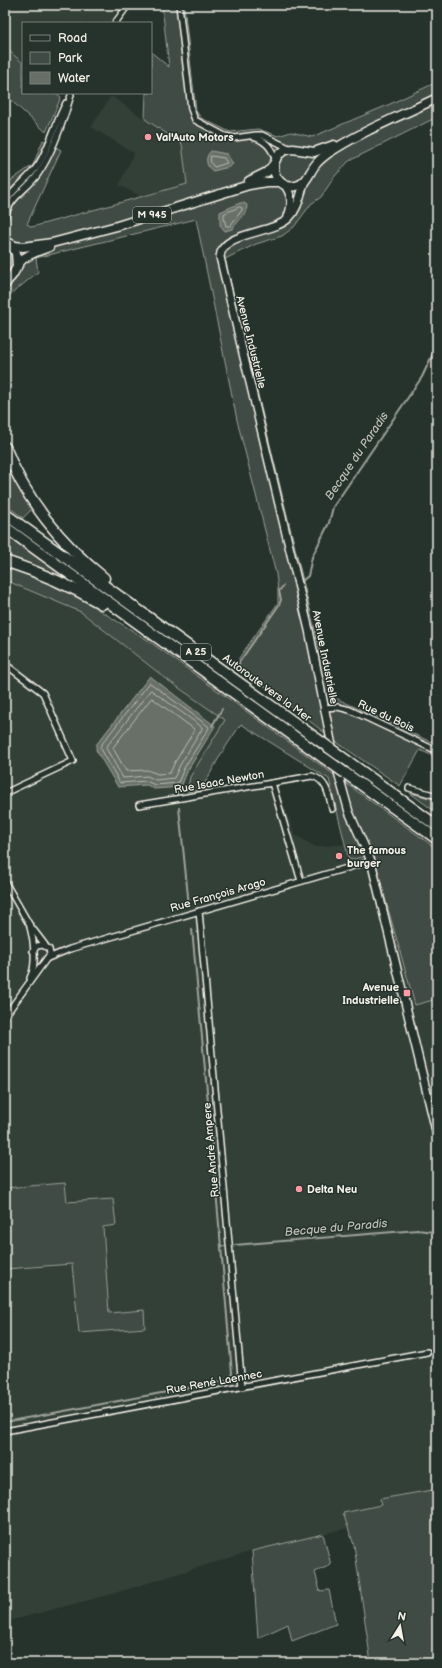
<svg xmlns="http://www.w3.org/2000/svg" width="442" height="1668" viewBox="0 0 442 1668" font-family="'Balsamiq Sans',sans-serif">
  <rect width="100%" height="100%" fill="#26332d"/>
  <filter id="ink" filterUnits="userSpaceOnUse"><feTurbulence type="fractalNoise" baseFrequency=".025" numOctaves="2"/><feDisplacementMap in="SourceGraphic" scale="8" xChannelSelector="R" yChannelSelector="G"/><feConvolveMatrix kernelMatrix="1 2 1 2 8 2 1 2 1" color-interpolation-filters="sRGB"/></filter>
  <g filter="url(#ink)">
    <!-- built -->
    <g fill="#333f39">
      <polygon points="5,5 121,5 109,23 23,23 23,63 5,47"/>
      <polygon points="111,96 182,144 187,184 140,196 119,185 134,153 91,127"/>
      <polygon points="5,581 12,583 81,612 169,681 226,720 190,777 187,792 275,780 295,835 316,847 345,844 349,860 373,855 415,1004 437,999 437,1507 432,1490 381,1499 382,1505 343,1513 348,1528 252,1551 112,1594 5,1622"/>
    </g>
    <!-- green -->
    <g fill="#414b45" stroke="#9a9e96">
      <polygon points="162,5 184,5 196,111 201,118 230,132 258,129 278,136 291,132 312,137 388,105 437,82 437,117 349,161 335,176 321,197 311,204 294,227 282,236 256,244 225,259 331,696 431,742 437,732 437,758 420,750 400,786 335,741 240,667 239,658 278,603 278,590 276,574 237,420 196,219 36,258 38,272 5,299 5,287 15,278 28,259 24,244 17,243 9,237 7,224 5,223 5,188 10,181 33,165 43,140 61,150 27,224 32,227 187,184 182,144 145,119 146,93 151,93 151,52 169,67"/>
      <polygon points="8,50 23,63 23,93 56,93 61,97 46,132 5,95 5,52"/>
      <path d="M 5,246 C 15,255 16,268 5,276 Z"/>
      <polygon points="5,458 32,509 23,518 5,504"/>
      <polygon points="5,534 68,579 65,589 146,639 437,849 437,999 415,1005 373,855 349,860 329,779 241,724 221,754 201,790 187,792 190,777 225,720 169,681 81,612 12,583 5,581"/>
      <polygon points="410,793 437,800 437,813"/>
      <polygon points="65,1183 67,1202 113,1199 116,1225 103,1227 109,1313 144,1310 145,1328 79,1333 72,1264 5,1269 5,1188"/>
      <polygon points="432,1490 437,1507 437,1663 371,1663 354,1545 343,1513 381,1505 380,1499"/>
      <polygon points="323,1534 331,1565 315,1572 320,1591 329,1590 336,1624 292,1641 288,1624 258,1638 252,1551"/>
    </g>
    <!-- water -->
    <g fill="#676f68" stroke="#9fa39b">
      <path d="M 211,151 L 227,154 L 233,164 L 229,167 L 213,171 C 206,167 204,157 211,151 Z"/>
      <polygon points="240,203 244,203 247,205 246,212 232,229 225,231 220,225 220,212"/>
      <polygon points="150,676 215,726 188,770 181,787 154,789 147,785 118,787 96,750 96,745"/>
    </g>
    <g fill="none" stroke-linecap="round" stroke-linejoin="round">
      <!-- shore -->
      <g stroke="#bcbdb5" stroke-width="1">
        <polygon points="211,156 224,158 227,163 214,167 211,163"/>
        <polygon points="240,207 242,208 242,210 230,226 226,226 224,218 224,214"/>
        <polygon points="150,683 208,726 209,728 184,768 178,783 155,785 146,781 120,783 100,747"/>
        <polygon points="151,690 202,727 202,729 180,765 174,778 156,780 147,776 123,778 106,748"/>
        <polygon points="152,698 194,729 194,731 175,762 170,773 158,774 147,770 126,771 113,748"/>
      </g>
      <!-- stream -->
      <g stroke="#9fa39b" stroke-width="2">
        <polyline points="302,581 308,576 312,557 329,523 333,507 422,377 437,345"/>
        <polyline points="238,664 279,605 281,600 279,591 283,586"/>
        <polyline points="212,726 222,709"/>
        <polyline points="177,785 177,794"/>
        <polyline points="179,808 189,906"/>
        <polyline points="192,929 208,1102"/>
        <polyline points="209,1112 221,1247 224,1246"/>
        <polyline points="235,1245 418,1230 433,1232 437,1235"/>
        <polyline points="5,1422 226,1381 231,1378 232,1373 221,1247"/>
      </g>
      <!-- minor casing -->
      <g stroke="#f4f1e8" stroke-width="8">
        <g id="minor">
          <polyline points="179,5 191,109 195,120 225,136 234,138 256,135 262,135 289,148"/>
          <polyline points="115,23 128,5"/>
          <path d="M 253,137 C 265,140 272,148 275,159"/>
          <path d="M 5,203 C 13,188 28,180 38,165 C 50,146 55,123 66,103"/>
          <path d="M 5,218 C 9,197 27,190 38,174 C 52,154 64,119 71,95"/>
          <polyline points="5,664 43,693 73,761 5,793"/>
          <polyline points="324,708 338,707 350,710 437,751"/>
          <path d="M 272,783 L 312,776 C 327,780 329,796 332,809"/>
          <polyline points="409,788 437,796"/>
          <polyline points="139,805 272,783 301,881"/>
          <polyline points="5,882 29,924 45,945"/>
          <polyline points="199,911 242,1387"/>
          <path d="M 30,927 C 34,941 37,965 30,978"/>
          <polyline points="48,958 70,949 371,861"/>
          <polyline points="5,1016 50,954 49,949 43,945 37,946 33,951"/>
          <polyline points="5,1431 427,1352"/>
        </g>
      </g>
      <!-- tertiary casing -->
      <g stroke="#f4f1e8" stroke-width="10">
        <g id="tertiary">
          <path d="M 305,181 C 300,194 299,208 289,218 C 271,235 222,231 220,257 L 309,630 L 333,751"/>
          <path d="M 284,184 C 292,195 293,204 288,216"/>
          <polyline points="336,765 349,812 371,861 437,1135"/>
        </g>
      </g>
      <!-- primary casing -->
      <g stroke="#f4f1e8" stroke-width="11">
        <g id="primary">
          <path d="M 274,164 C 273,177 282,189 296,186 C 308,183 309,172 316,164 C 319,160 323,157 327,154 C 361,131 401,116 437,98"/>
          <polyline points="249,181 267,172 274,164 278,155 285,150 293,149 314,152 334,145"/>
          <polyline points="5,241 15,246 23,247 52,243 117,226 249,185 266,182 280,182"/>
          <polyline points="10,244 16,253 17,267"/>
          <path d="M 5,282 C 14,277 14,270 20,262 C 27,254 39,251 49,247"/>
        </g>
      </g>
      <!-- motorway casing -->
      <g stroke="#f4f1e8" stroke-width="13">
        <g id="motorway">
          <polyline points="5,283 6,282"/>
          <path d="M 5,447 C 25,499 61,544 104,578"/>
          <polyline points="5,514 317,739"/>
          <polyline points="5,527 324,758"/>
          <path d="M 5,561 C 39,572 71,586 102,604"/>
          <polyline points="339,755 437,826"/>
          <polyline points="345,773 437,839"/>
        </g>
      </g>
      <!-- minor -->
      <use href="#minor" stroke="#26332d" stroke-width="5"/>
      <!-- tertiary -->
      <use href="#tertiary" stroke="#26332d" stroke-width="7"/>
      <!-- primary -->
      <use href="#primary" stroke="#26332d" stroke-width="8"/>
      <!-- motorway -->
      <use href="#motorway" stroke="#26332d" stroke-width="10"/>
      <!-- motorway-bridge casing -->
      <g stroke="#f4f1e8" stroke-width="13" stroke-linecap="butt">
        <g id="motorway-bridge">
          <polyline points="317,739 339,755"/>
          <polyline points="324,758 345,773"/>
        </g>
      </g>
      <!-- motorway-bridge -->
      <use href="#motorway-bridge" stroke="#26332d" stroke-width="10"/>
    </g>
  </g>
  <!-- markers -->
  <g fill="#ff9aa2" stroke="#26332d" stroke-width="1.5">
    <circle cx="148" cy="137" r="4"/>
    <circle cx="339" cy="856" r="4"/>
    <rect x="403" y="989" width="8" height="8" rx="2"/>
    <circle cx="299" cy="1189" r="4"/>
  </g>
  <g text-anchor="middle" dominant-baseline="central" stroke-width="3" stroke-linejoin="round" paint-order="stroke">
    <!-- shield labels -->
    <g fill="#26332d" stroke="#b6b8b0" stroke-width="1">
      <rect x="133" y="207" width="38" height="16" rx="3"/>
      <rect x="181" y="644" width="30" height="16" rx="3"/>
    </g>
    <g font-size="10" font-weight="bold" fill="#f4f1e8">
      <text x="152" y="215">M 945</text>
      <text x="196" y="652">A 25</text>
    </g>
    <!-- poi labels -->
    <g font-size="11" font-weight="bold" fill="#f4f1e8" stroke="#26332d" text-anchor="start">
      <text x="156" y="137">Val'Auto Motors</text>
      <text x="347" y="850">The famous<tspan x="347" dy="13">burger</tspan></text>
      <text x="399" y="987" text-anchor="end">Avenue<tspan x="399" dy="13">Industrielle</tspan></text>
      <text x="307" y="1189">Delta Neu</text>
    </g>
    <!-- street labels -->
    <g font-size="11" fill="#f4f1e8" stroke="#26332d">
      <text transform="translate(251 342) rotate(76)">Avenue Industrielle</text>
      <text transform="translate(325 657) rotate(79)">Avenue Industrielle</text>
      <text transform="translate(267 688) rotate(36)">Autoroute vers la Mer</text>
      <text transform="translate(386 716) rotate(25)">Rue du Bois</text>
      <text transform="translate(219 782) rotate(-10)">Rue Isaac Newton</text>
      <text transform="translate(218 895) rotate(-16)">Rue François Arago</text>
      <text transform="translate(211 1150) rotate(-95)">Rue André Ampere</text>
      <text transform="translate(214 1382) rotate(-10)">Rue René Laennec</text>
    </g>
    <!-- water labels -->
    <g font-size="12" font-style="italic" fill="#bcbdb5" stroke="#26332d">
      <text transform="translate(357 456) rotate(-56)">Becque du Paradis</text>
      <text transform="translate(336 1228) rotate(-5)">Becque du Paradis</text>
    </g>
  </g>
  <!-- margin -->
  <rect width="442" height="1668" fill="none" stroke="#26332d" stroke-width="20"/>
  <rect x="10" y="10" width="422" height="1648" fill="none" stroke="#f4f1e8" stroke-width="1.5" filter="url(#ink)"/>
  <!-- legend -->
  <rect x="22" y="22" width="130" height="72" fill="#26332d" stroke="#787f78"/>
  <rect x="30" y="35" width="20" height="6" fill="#26332d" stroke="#787f78"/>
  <text x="58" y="42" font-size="12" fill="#f4f1e8">Road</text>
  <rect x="30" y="52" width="20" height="12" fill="#414b45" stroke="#787f78"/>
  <text x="58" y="62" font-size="12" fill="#f4f1e8">Park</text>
  <rect x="30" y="72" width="20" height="12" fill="#676f68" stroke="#787f78"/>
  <text x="58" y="82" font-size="12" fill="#f4f1e8">Water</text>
  <!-- north arrow -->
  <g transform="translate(400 1626) rotate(11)" stroke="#26332d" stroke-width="3" paint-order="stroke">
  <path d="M0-3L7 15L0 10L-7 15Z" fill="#f4f1e8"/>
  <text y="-6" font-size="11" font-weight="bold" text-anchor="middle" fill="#f4f1e8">N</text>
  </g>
</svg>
